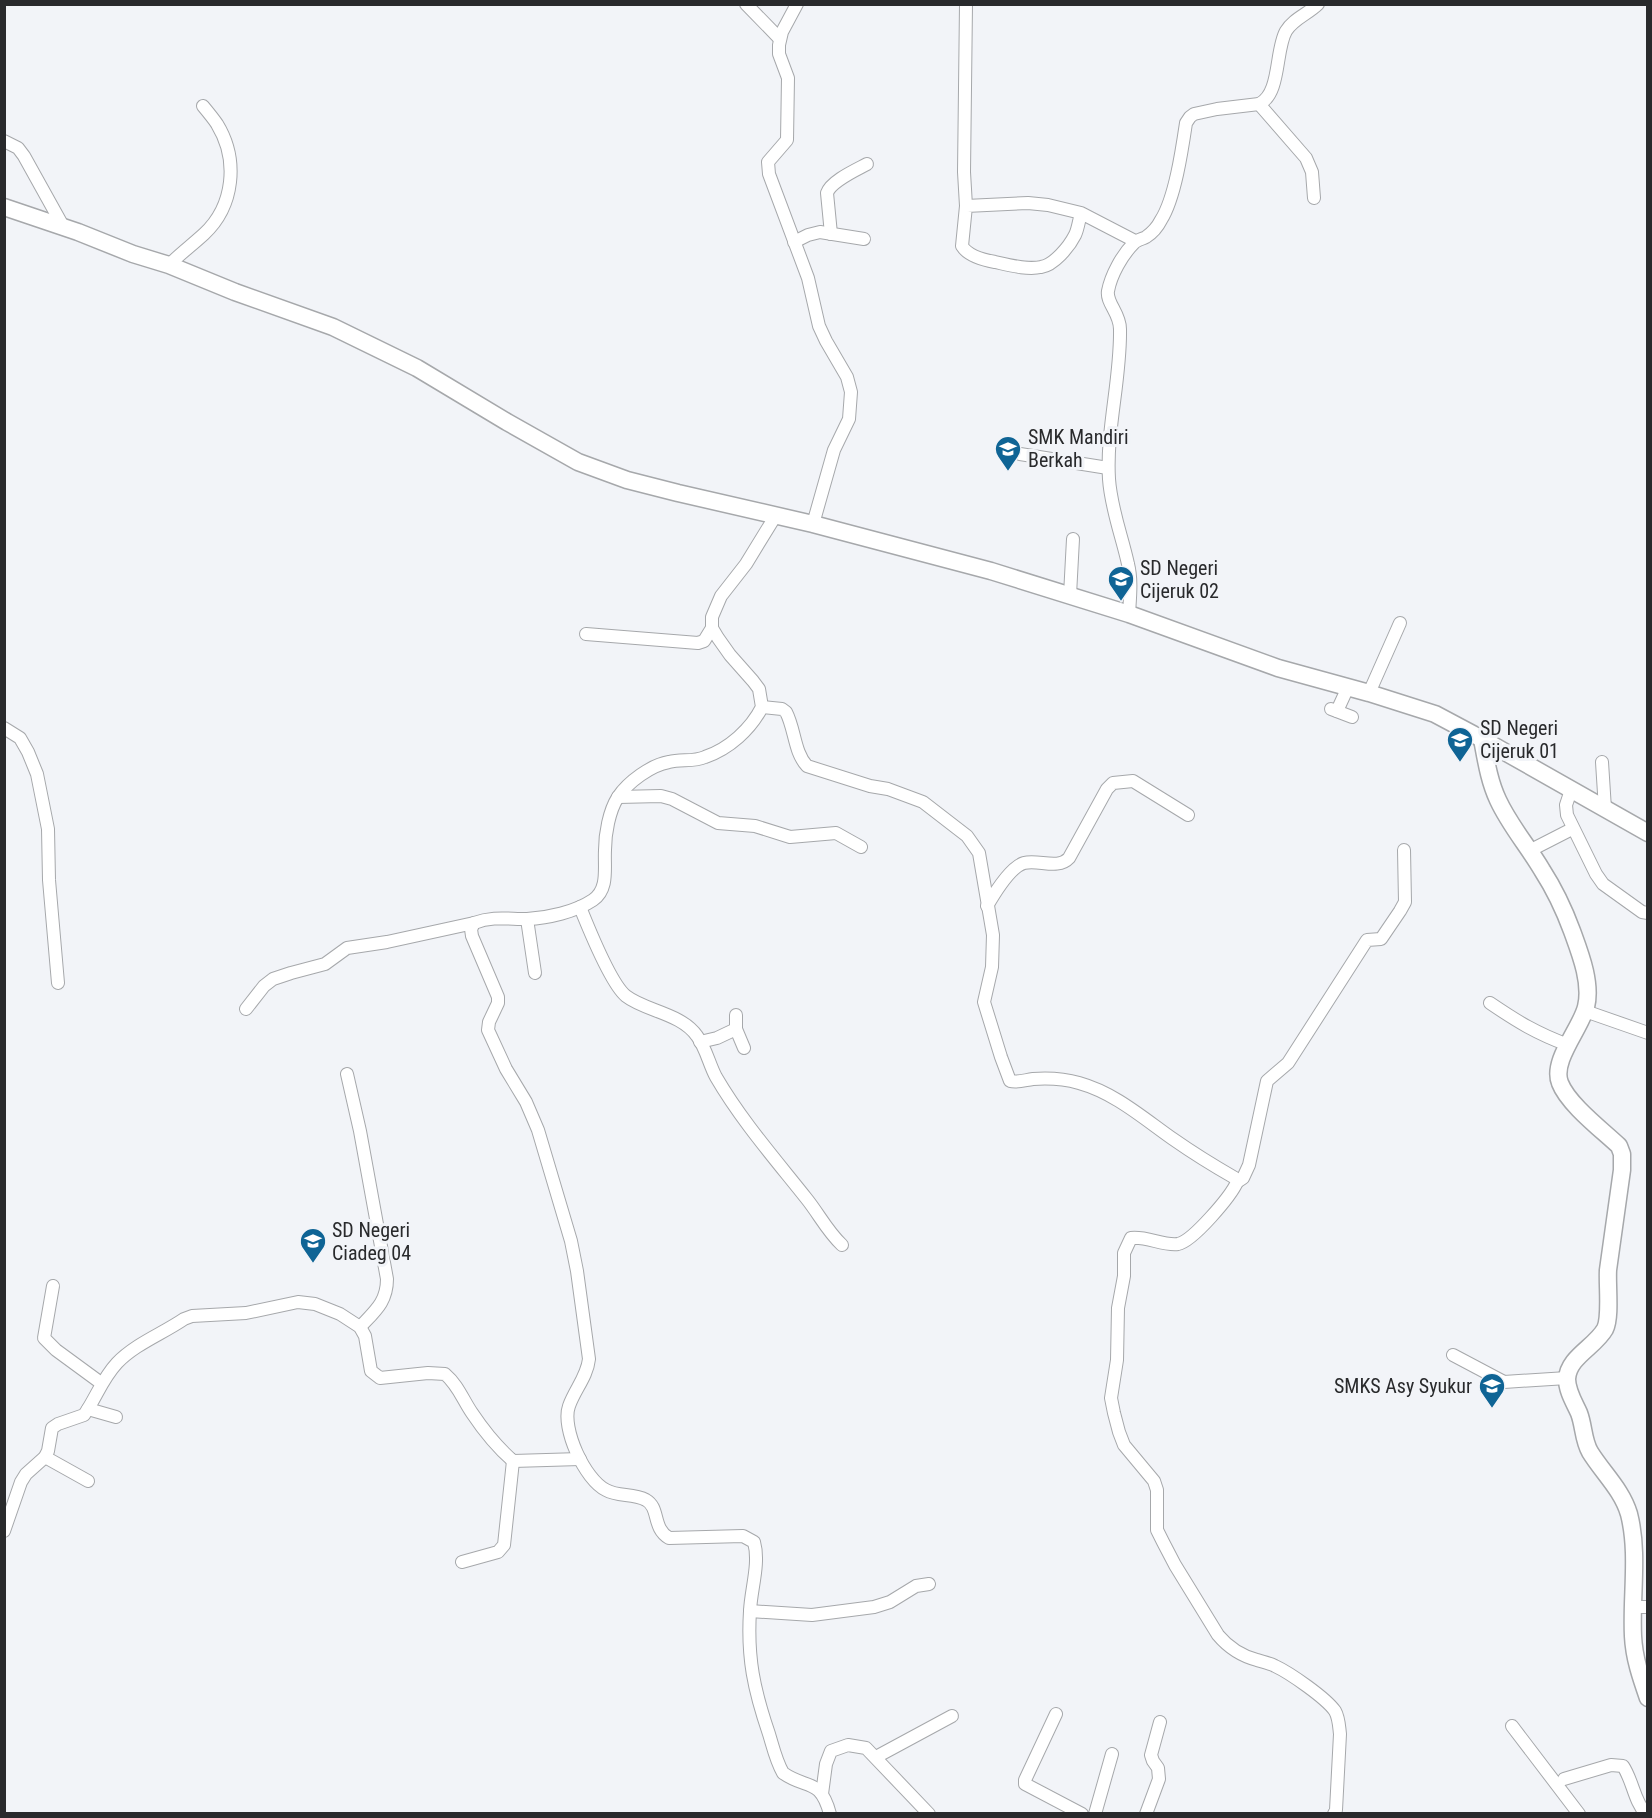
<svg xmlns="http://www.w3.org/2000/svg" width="1652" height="1818" viewBox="0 0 1652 1818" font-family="'Roboto Condensed',sans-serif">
  <rect width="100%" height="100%" fill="#f2f4f8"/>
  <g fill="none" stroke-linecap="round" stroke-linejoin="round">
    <!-- street casing -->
    <g stroke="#a6a8ab" stroke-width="14">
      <g id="street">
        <polyline points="746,4 779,38"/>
        <polyline points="797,4 782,32 779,45 779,54 788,78 787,140 768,162 769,174 808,278 819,326 826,341 847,377 851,392 849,419 834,450 813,524"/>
        <polyline points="966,4 964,172 966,206"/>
        <polyline points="1259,104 1306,158 1312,172 1314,198"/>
        <polyline points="4,141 18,148 24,156 64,228"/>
        <path d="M 1081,213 C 1079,220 1078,229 1075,235 C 1069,247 1054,265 1041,267 C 1027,270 1009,265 995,262 C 984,260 968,256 962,246 L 966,206 L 1028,203 L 1048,205 L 1081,213 L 1135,241"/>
        <path d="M 831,234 L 827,193 C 831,181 856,170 867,164"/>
        <polyline points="794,242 808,235 820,232 864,239"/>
        <path d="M 169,265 C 180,254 192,245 204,234 C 234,206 239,160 217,124 C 213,118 208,112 203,106"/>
        <polyline points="1020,454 1108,468"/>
        <path d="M 776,515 L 746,564 L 721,596 L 712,617 L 712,628 L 718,638 L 730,655 L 753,681 L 759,689 L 762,707 C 751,729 729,749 705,757 C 694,762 681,759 669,762 C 651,765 628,782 618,797 C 609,811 605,834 605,850 C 604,868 609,889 593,900 C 575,912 548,918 527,919 C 507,919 493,916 474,923 L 471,929 L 472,936 L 498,997 L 498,1003 L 489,1022 L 488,1030 L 506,1069 L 526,1102 L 538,1130 L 571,1241 L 577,1271 L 589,1359 C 587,1377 575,1389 569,1406 C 561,1428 585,1480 606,1490 C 618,1497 633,1493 646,1500 C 660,1508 652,1528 669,1538 L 743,1536 L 754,1542 C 760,1563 751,1589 750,1611 C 747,1658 754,1690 769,1734 C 773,1747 776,1761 783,1773 C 807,1790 820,1777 830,1814"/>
        <polyline points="1070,595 1073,539"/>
        <path d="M 1129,614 C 1130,597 1132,580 1128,564 C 1122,536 1111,509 1109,479 C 1106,429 1121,379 1120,329 C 1120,313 1106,303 1108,291 C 1111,275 1122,255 1134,243 C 1137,240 1142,239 1146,237 C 1152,233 1158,226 1161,220 C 1175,198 1182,150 1186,123 L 1190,117 L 1194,114 L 1217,109 L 1259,104 C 1281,94 1275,50 1286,31 C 1293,19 1308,14 1318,4"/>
        <polyline points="586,634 698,643 704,641 712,628"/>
        <polyline points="1369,693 1400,623"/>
        <path d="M 762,707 L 782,709 L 786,712 C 795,729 794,752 807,766 L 870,786 L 888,789 L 923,802 L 967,836 L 979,853 L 993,935 L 992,967 L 984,1002 L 1001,1057 L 1010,1081 C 1018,1083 1025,1080 1033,1079 C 1047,1078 1065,1079 1079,1083 C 1115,1093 1143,1118 1173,1139 C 1193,1153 1214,1166 1235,1178 L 1237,1182 C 1231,1196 1193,1241 1178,1244 C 1163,1246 1147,1236 1131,1238 L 1124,1253 L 1124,1276 L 1118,1308 L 1117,1360 L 1111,1398 L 1114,1413 L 1119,1432 L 1124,1445 L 1154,1481 L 1157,1490 L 1157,1530 L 1163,1542 L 1175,1565 L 1218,1635 C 1228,1647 1242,1656 1257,1660 C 1263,1662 1269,1663 1275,1666 C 1290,1673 1326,1698 1335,1711 C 1339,1718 1339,1726 1340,1734 L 1336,1810 L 1334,1814"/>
        <polyline points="1331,709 1352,717"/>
        <polyline points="1337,711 1348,687"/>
        <polyline points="4,728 20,738 28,752 37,774 48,829 49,880 58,983"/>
        <polyline points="1602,762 1605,809"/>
        <polyline points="1571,790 1566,805 1567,815 1596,874 1603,884 1642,912 1648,913"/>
        <polyline points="618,797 661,796 672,799 718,823 755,826 790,837 836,833 861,847"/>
        <polyline points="1529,851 1572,829"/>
        <path d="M 987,906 C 994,894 1010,867 1024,863 C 1038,859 1058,870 1069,858 L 1107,789 L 1113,783 L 1133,781 L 1188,815"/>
        <path d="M 580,907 C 588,927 611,984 626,996 C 645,1011 681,1013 697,1036 C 706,1048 709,1064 716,1077 C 741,1120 775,1159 806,1198 C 819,1214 827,1231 842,1245"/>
        <polyline points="527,919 535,973"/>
        <path d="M 1490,1003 C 1518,1022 1536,1033 1568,1045"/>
        <polyline points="246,1009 264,986 273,979 291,973 325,964 347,948 387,942 474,923"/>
        <polyline points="1585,1011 1648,1033"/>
        <polyline points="736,1015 736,1029 744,1048"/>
        <polyline points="700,1042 717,1038 736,1029"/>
        <path d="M 347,1074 L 360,1131 L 387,1279 C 387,1302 375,1311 360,1327"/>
        <polyline points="1237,1182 1243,1178 1249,1165 1267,1081 1288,1063 1367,940 1381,939 1400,911 1405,902 1404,850"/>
        <polyline points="53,1286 44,1338 56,1350 101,1383"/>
        <polyline points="1453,1355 1504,1382 1567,1378"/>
        <polyline points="88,1409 116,1417"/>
        <polyline points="45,1457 88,1481"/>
        <path d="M 4,1531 L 21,1482 L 26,1474 L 45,1457 L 48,1451 L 52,1428 L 58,1424 L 84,1415 C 96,1398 102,1379 117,1363 C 135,1344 162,1334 184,1319 L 192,1316 L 246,1313 L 298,1302 L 315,1304 L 340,1314 L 360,1327 L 365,1336 L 371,1371 L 380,1378 L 428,1373 L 445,1374 C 458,1385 463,1400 472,1413 C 484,1431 497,1447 513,1461 L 580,1459"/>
        <polyline points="462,1562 498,1552 504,1545 513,1461"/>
        <polyline points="1633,1607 1648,1607"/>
        <polyline points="750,1611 812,1615 874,1607 890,1602 916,1586 929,1584"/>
        <polyline points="1056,1714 1025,1780 1025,1784 1082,1814"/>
        <polyline points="1512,1726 1579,1814"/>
        <polyline points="876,1757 952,1716"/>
        <path d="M 1564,1779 L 1611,1765 L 1623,1766 C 1633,1781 1634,1801 1646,1814"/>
        <polyline points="822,1794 826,1764 831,1751 848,1745 866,1748 929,1814"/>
        <polyline points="1095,1814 1112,1754"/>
        <polyline points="1146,1814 1159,1779 1158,1768 1153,1761 1151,1755 1160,1722"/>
      </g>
    </g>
    <!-- secondary casing -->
    <g stroke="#a6a8ab" stroke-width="19">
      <g id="secondary">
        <polyline points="4,207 78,232 133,254 169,265 235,292 333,327 417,368 507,422 578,462 627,480 678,493 813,524 991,571 1129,614 1278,668 1369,693 1435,714 1482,739 1648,833"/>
        <path d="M 1482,739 C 1486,760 1489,781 1498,800 C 1510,826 1528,846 1542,870 C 1553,887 1565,912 1572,931 C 1580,953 1592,983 1586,1007 C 1581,1028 1551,1061 1560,1083 C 1568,1104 1602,1130 1619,1146 L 1622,1154 L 1622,1170 L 1608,1270 C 1607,1285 1611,1317 1605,1329 C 1595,1347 1568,1357 1567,1379 C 1567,1391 1574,1402 1579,1413 C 1584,1426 1583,1440 1590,1452 C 1603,1473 1622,1490 1629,1514 C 1639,1553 1631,1596 1633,1636 C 1634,1658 1641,1678 1648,1698"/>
      </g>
    </g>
    <!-- street -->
    <use href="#street" stroke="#fff" stroke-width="12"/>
    <!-- secondary -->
    <use href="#secondary" stroke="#fff" stroke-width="16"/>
  </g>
  <!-- icons -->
  <defs>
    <g id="school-pin" transform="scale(1.35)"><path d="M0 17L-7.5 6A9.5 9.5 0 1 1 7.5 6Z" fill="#0f6495" stroke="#f2f4f8"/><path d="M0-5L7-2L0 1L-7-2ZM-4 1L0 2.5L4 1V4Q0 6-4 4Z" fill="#fff"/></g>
  </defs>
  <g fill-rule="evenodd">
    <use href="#school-pin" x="1008" y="449"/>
    <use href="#school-pin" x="1121" y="579"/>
    <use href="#school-pin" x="1460" y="740"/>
    <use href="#school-pin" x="313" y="1241"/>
    <use href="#school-pin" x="1492" y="1386"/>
  </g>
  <g text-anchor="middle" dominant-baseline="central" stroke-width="6" stroke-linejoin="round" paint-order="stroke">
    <!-- poi labels -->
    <g font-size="20" fill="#292a2c" stroke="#f2f4f8" text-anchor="start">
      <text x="1028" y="437">SMK Mandiri<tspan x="1028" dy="23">Berkah</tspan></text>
      <text x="1140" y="568">SD Negeri<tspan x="1140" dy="23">Cijeruk 02</tspan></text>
      <text x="1480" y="728">SD Negeri<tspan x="1480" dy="23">Cijeruk 01</tspan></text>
      <text x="332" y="1230">SD Negeri<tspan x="332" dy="23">Ciadeg 04</tspan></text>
      <text x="1472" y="1386" text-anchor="end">SMKS Asy Syukur</text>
    </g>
  </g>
  <!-- border -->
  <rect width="1652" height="1818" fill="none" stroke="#292a2c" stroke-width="12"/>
</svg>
